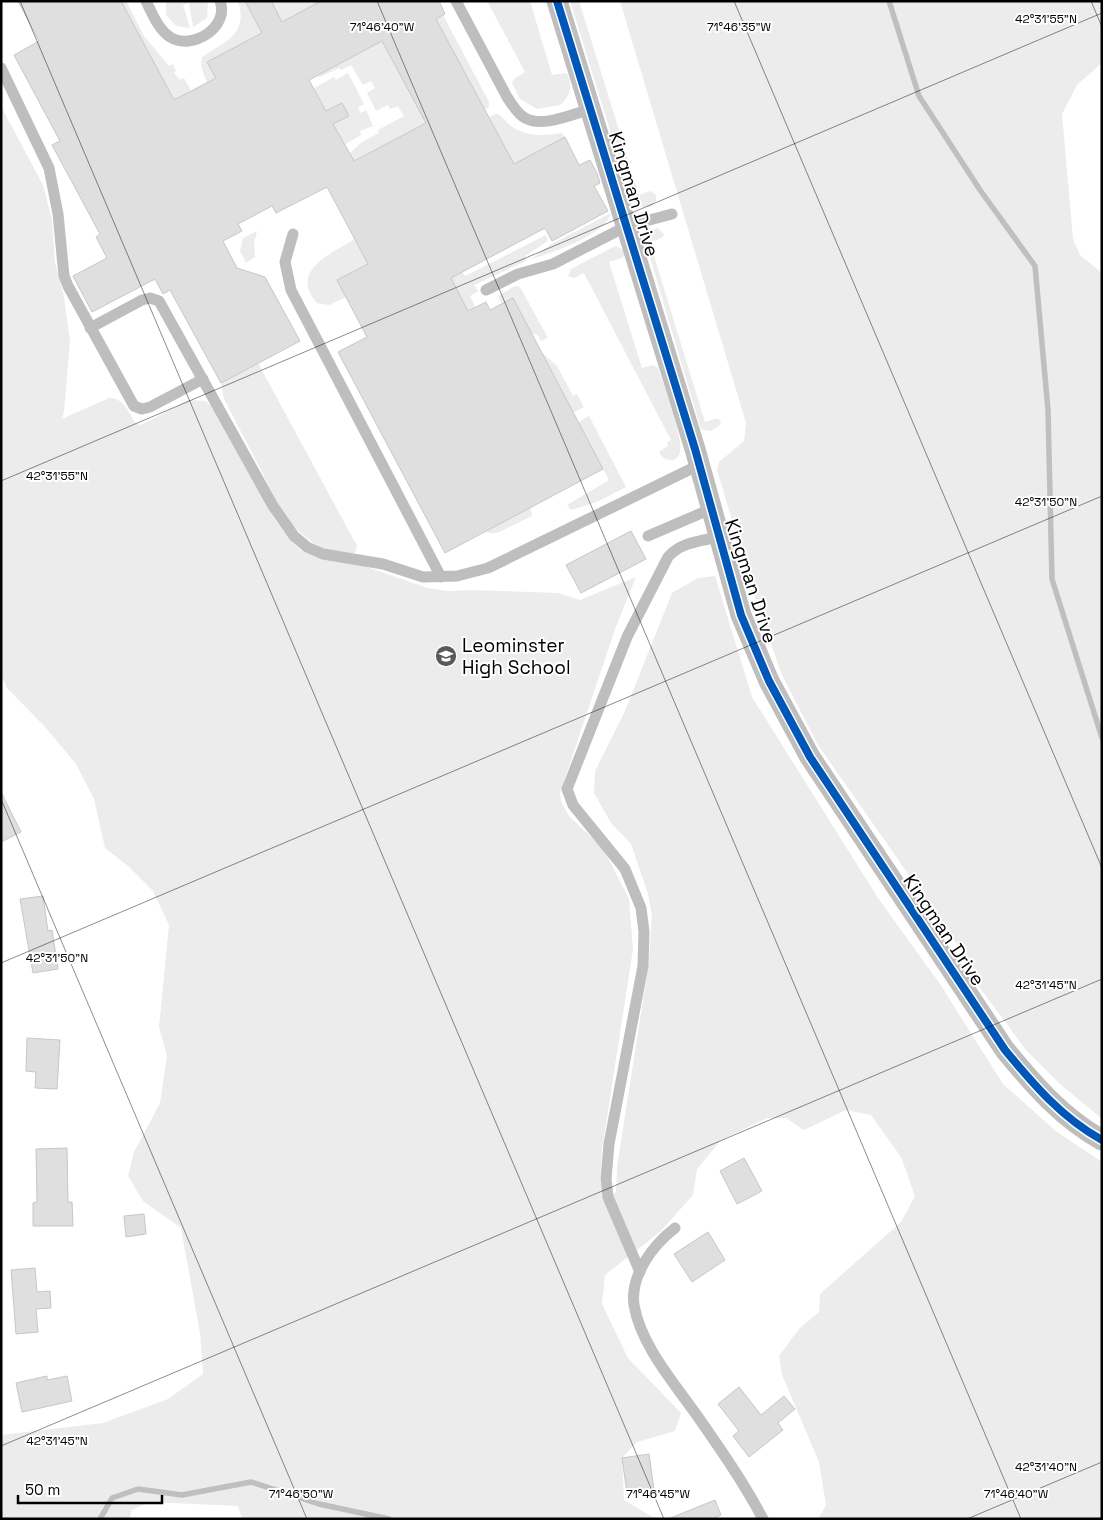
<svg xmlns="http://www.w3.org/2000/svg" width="1103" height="1520" viewBox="0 0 1103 1520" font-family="'Space Grotesk',sans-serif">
  <rect width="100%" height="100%" fill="#fff"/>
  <!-- green -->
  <g fill="#ececec">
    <polygon points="121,1 126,1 144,36 169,66 173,64 176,71 174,73 180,80 184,78 191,91 174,100"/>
    <polygon points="166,1 208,1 207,18 193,27 189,3 183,5 190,28 176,26 166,15"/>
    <path d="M 238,1 L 245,1 L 262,33 L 207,63 L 216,78 L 207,83 L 201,66 L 202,57 C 224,42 249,35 238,1 Z"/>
    <polygon points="271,1 321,1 282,22"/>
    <path d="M 487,1 L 530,1 L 552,75 L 566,73 C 574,83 570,97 560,105 L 537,109 L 520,99 L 512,83 L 514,79 L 525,72 Z"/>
    <polygon points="570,1 579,1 639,195 651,191 656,195 656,201 651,207 638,207 631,198"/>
    <polygon points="620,1 1102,1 1102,63 1077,85 1062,114 1073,239 1080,255 1102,273 1102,1119 1060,1084 1026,1050 965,968 971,964 818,745 782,675 759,610 717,470 719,462 744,441 746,423"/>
    <polygon points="443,15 489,102 489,107 485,110 436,19"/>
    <polygon points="382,41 426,123 353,161 349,154 362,142 379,133 378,130 404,116 398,106 390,109 388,105 376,111 367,93 375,88 371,81 363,85 351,65 341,70 339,68 320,77 317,76"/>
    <polygon points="348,73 364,104 358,108 361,113 366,110 373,126 360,131 361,135 344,145 333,124 349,116 342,103 326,111 314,88 334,77 336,80"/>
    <path d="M 1,106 L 43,185 L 52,220 L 55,262 L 64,297 L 70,341 L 64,412 L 62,419 L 109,398 C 124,398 128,411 135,423 L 141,425 L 189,400 L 206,401 L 211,406 L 273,517 L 288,537 L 300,550 L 319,558 L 364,566 L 428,588 L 448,591 L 471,590 L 558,593 L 580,600 L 636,577 L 615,629 L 560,793 L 561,801 L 569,816 L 603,848 L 629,899 L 633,949 L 602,1150 L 600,1180 L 603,1200 L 616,1192 L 617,1167 L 649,962 L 652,916 L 648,894 L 631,844 L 611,823 L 594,793 L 595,771 L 625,711 L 672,593 L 698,578 L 715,576 L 752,697 L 878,898 L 940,984 L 1003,1084 L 1057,1132 L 1102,1162 L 1102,1519 L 818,1519 L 826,1505 L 819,1462 L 782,1375 L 779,1356 L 799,1329 L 819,1312 L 820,1294 L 901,1222 L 915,1196 L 901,1157 L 871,1115 L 846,1110 L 804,1130 L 786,1118 L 767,1118 L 721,1140 L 697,1169 L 693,1195 L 660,1232 L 605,1275 L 602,1304 L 628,1358 L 681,1413 L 675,1431 L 637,1442 L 622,1458 L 624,1500 L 656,1519 L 242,1519 L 238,1506 L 150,1502 L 132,1510 L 129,1519 L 1,1519 L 1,1435 L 103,1423 L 168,1399 L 203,1374 L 200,1333 L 181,1228 L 143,1201 L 128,1176 L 134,1152 L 160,1103 L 167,1056 L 159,1027 L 169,925 L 153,891 L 128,866 L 105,848 L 94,799 L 76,764 L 46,728 L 7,688 L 1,675 Z"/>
    <path d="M 496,114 C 503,115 505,122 511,126 C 526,137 545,136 562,133 L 565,137 L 514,165 L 489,117 Z"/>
    <path d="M 611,213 C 606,235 550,253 530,260 L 550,245 Z"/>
    <polygon points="658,228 664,234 663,237 650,243 705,422 718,418 721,422 719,426 710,431 701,429 646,244 649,231"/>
    <polygon points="257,231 254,244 255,257 246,263 240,251 243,238"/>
    <polygon points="546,235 548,241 525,256 526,261 474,285 478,291 470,296 481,318 470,324 446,271 458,264 465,276"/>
    <path d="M 355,239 L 368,264 L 337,280 L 346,297 L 329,305 L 317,303 C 288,271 332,253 355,239 Z"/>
    <path d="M 615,246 L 622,249 L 625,255 L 622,258 L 609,262 L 642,368 L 653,365 L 658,368 C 663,384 683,437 680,451 C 680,455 678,458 673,460 C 668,461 663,458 660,454 L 660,451 L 668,446 L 667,443 L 671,440 L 584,273 L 574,278 L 568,276 L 571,269 Z"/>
    <polygon points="515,286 520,287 548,338 541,341 538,335 531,333 513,298 502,304 498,296"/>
    <polygon points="540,351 557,366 573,396 577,394 584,407 573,413"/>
    <path d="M 258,363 L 357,546 L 355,553 C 330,559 301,537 287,518 C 277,505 270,489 263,474 C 250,449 237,424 224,399 L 221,383 Z"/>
    <polygon points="589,416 626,487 597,502 571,510 567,505 609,480 578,422"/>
    <polygon points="530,508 532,516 497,533 488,533 487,531"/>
  </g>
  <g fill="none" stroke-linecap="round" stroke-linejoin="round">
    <!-- stream -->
    <g stroke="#bfbfbf" stroke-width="5.5">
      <polyline points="889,1 919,96 980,190 1035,266 1048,410 1052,579 1102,738"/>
      <polyline points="100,1519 112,1498 138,1489 182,1495 251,1482 319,1504 389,1519"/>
    </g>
  </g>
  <!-- building -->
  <g fill="#dfdfdf" stroke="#c7c7c7" fill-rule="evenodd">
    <path d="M 18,1 L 121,1 L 174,100 L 216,78 L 207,62 L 262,33 L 245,1 L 271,1 L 282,22 L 321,1 L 439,1 L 445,14 L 436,19 L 514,164 L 565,137 L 579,165 L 590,160 L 597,173 L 600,183 L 594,186 L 608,211 L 552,241 L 545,228 L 451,278 L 468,311 L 486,302 L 490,310 L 513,298 L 603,469 L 445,553 L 338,352 L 367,337 L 337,280 L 368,264 L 327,187 L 276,213 L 272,206 L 238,224 L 242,231 L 223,241 L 237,268 L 265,277 L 300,341 L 221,383 L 170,290 L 163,294 L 155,279 L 92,312 L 73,276 L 107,258 L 96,237 L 100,234 L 52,145 L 60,141 L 14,55 L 39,41 ZM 382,41 L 426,123 L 354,161 L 333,124 L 349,116 L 342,103 L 326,111 L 309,80 Z"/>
    <polygon points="631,531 646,559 581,593 566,565"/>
    <polygon points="1,792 21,832 1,842"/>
    <polygon points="43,896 48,931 52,930 58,969 33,973 20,899"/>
    <polygon points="27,1038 60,1040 57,1089 35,1088 36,1072 26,1071"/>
    <polygon points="67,1148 68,1202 72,1202 73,1226 33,1226 33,1203 37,1202 36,1149"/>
    <polygon points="744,1158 762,1191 737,1204 720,1171"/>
    <polygon points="144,1214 146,1234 126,1237 124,1216"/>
    <polygon points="708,1232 725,1260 692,1282 674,1254"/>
    <polygon points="35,1268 37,1292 50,1291 51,1308 36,1309 38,1332 16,1334 11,1270"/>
    <polygon points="47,1376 47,1380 67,1376 72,1401 22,1412 16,1383"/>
    <polygon points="739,1387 761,1415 784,1396 795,1409 778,1423 783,1430 749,1457 733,1436 739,1431 718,1404"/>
    <polygon points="649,1454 654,1490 627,1493 622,1458"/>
    <polygon points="715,1500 721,1515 711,1519 668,1519"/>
  </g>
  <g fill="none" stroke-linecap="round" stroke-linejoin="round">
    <!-- service -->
    <g stroke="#bebebe" stroke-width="11">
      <path d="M 146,1 C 152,13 158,29 170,37 C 192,51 230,27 220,1"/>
      <path d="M 456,1 L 507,97 C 512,104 517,114 525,118 C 543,128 573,114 591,109"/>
      <polyline points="1,68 49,168 58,214 64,276 68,286 134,406 142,409 150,407 203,379"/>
      <polyline points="293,234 285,262 291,290 441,577"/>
      <polyline points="486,290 518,274 553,264 627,226 672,214"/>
      <polyline points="90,328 142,300 150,298 159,301 273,506 294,536 307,547 323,554 383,564 423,577 457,576 488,568 699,465"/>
      <polyline points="648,536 711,509"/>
      <path d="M 675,1228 C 653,1245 630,1275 634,1305 C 641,1346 675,1384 698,1417 C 721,1450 744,1483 763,1519"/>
      <path d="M 640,1272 L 608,1197 L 606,1179 L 609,1144 L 643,966 L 644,932 L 641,908 L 625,869 L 573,805 L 567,789 L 627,637 L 668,557 C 681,542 701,541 719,537"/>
    </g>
    <!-- minor -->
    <path stroke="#bebebe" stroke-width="21" d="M 557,1 L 695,449 L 741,615 L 769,681 L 810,757 L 1005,1050 C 1033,1084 1062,1118 1102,1140"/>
    <!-- cycleway casing -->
    <g stroke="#fff" stroke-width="11">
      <path id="cycleway" d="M 557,1 L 695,449 L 741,615 L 769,681 L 810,757 L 1005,1050 C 1033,1084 1062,1118 1102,1140"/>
    </g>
    <!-- cycleway -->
    <use href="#cycleway" stroke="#0057b8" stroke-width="8"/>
  </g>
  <!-- ticks -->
  <path fill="none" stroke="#000" stroke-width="1" stroke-opacity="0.45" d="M 20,1 L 664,1519M 377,1 L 1021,1519M 734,1 L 1102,868M 1091,1 L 1102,27M 1,481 L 1102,13M 1,799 L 307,1519M 1,963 L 1102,496M 1,1446 L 1102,979M 967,1519 L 1102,1462"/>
  <!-- icons -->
  <defs>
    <g id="school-disc" transform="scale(1.125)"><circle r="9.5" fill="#595959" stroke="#fff"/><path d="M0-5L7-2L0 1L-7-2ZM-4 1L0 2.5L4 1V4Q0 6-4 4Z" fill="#fff"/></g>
  </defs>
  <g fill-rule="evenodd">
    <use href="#school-disc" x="446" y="656"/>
  </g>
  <g text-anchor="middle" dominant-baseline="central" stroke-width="4" stroke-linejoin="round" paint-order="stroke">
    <!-- street labels -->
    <g font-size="19" fill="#000" stroke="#fff">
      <text transform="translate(634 194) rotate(73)">Kingman Drive</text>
      <text transform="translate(751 581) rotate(72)">Kingman Drive</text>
      <text transform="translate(944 930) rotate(56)">Kingman Drive</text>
    </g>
    <!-- poi labels -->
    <g font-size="19" fill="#000" stroke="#fff" text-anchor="start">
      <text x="462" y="645">Leominster<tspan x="462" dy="22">High School</tspan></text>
    </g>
  </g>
  <g font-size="12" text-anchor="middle" fill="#000" stroke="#fff" stroke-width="4" stroke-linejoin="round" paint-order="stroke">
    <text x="1046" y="23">42°31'55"N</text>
    <text x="382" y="31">71°46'40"W</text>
    <text x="739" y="31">71°46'35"W</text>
    <text x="57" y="480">42°31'55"N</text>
    <text x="1046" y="506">42°31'50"N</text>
    <text x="57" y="962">42°31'50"N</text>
    <text x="1046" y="989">42°31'45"N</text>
    <text x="57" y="1445">42°31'45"N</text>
    <text x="1046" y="1471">42°31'40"N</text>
    <text x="301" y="1498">71°46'50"W</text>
    <text x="658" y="1498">71°46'45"W</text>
    <text x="1016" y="1498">71°46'40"W</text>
  </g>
  <!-- border -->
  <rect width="1103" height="1520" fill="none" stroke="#000000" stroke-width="5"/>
  <!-- scale -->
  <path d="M18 1495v8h144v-8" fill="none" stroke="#000000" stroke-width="2.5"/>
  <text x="25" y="1495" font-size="15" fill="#000000" stroke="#ffffff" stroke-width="4" paint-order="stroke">50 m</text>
</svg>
